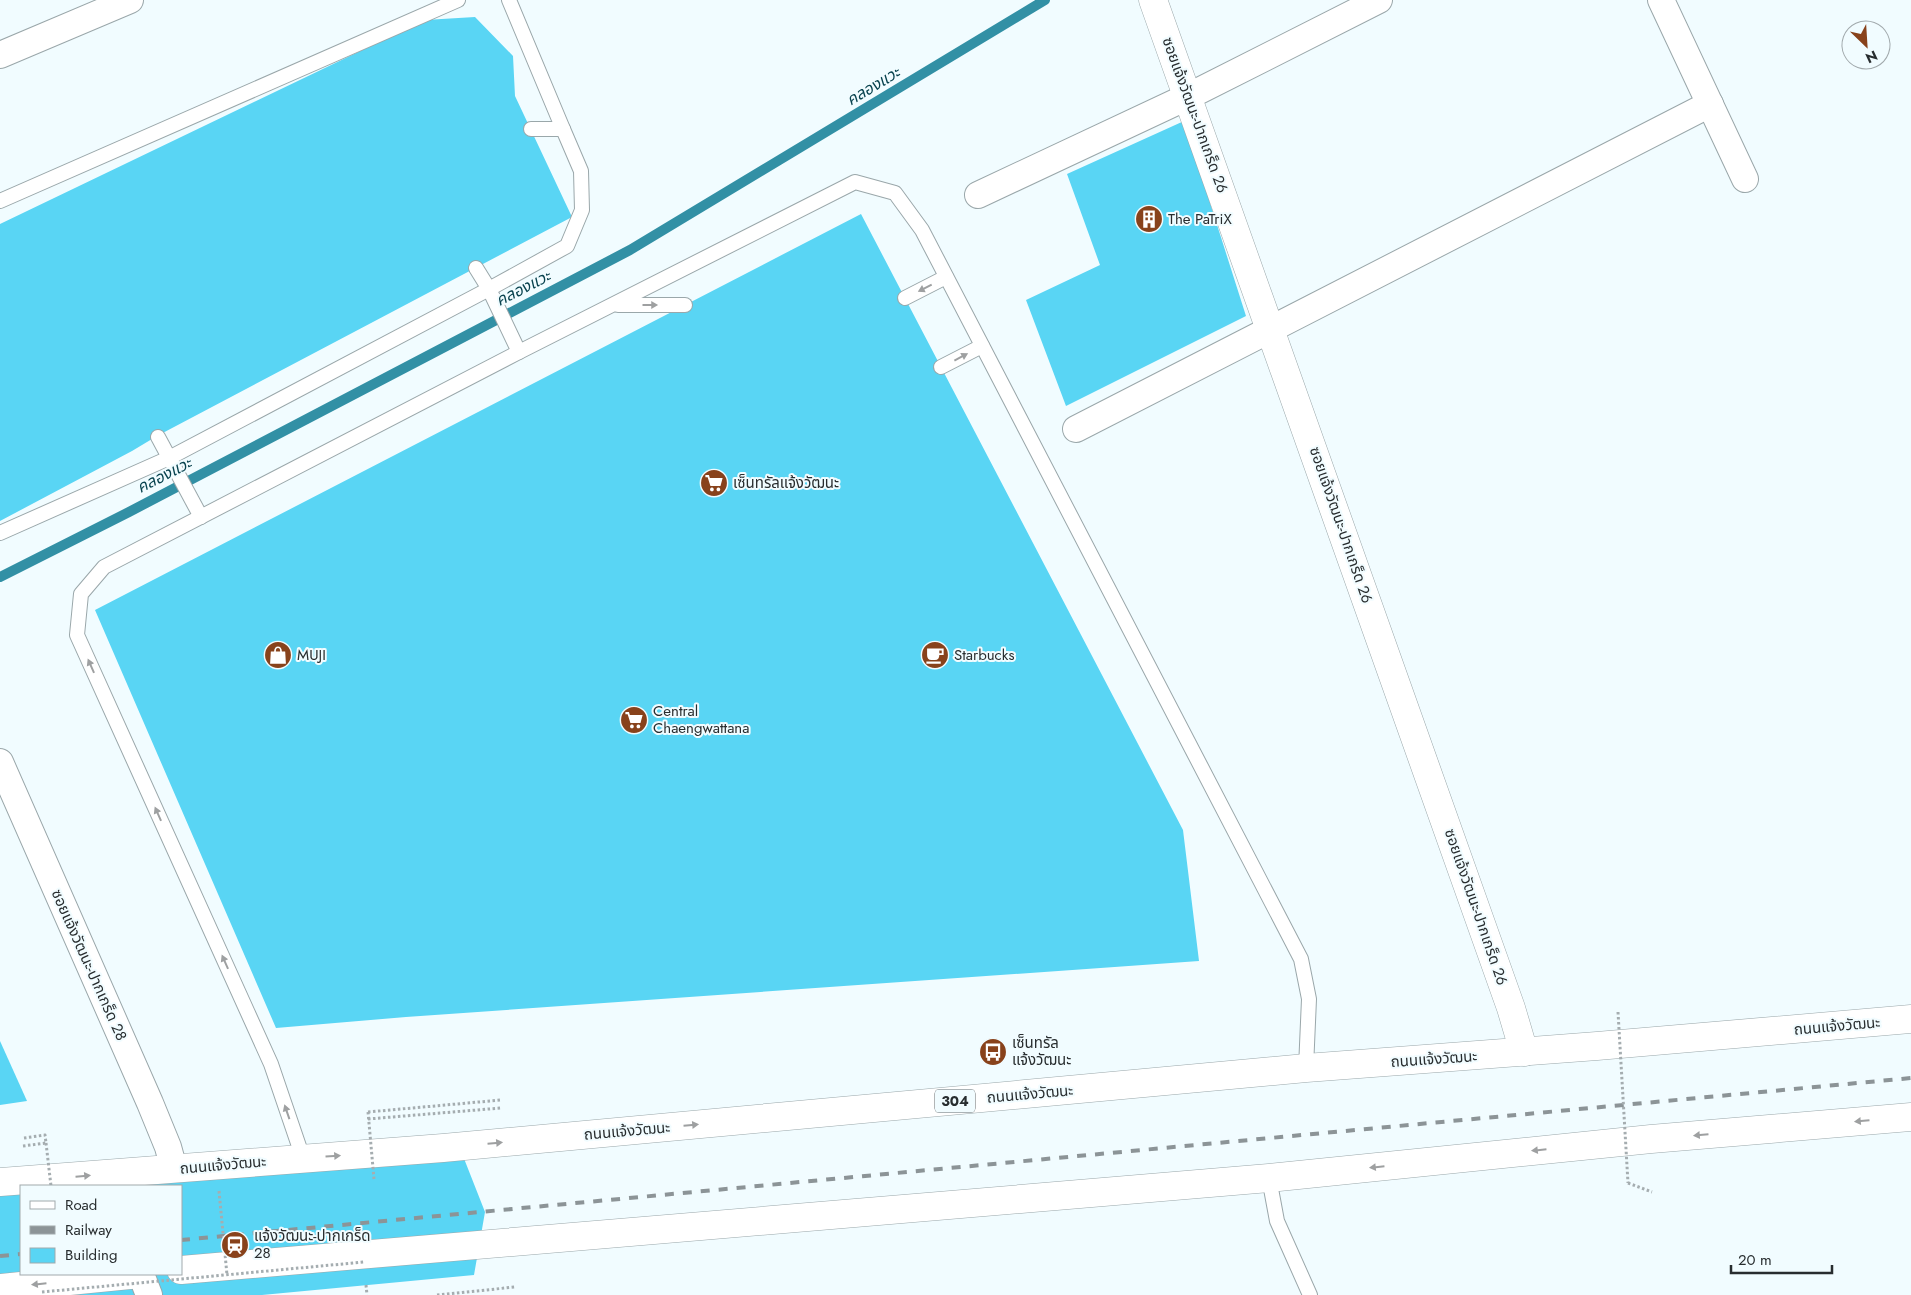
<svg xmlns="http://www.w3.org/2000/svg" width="1911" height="1295" viewBox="0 0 1911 1295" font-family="Jost,'Noto Sans Thai',sans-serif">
  <rect width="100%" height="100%" fill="#f1fcff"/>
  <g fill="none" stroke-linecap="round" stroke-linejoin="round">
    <!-- stream -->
    <polyline stroke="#3290a5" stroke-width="10" points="0,577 129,512 630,250 1045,0"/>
  </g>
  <!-- building -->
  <g fill="#59d5f4">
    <polygon points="475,17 513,56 515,96 572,217 157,436 132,451 0,521 0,224 425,20"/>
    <polygon points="1184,121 1246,316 1066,406 1026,300 1100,265 1067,174"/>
    <polygon points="861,214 1183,830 1199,961 406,1017 276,1028 95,610"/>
    <polygon points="0,1041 27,1101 0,1105"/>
    <polygon points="463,1156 485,1212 474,1275 262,1295 0,1295 0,1189 21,1188 21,1274 181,1274 181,1186 60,1186"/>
  </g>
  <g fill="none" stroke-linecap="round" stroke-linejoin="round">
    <!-- service casing -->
    <g stroke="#9aa7aa" stroke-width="16">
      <g id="service">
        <polyline points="509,0 563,129"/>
        <polyline points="0,201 458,0"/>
        <polyline points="476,268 489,289 519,352"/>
        <polyline points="905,298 946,277"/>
        <polyline points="618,305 685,305"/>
        <polyline points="941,367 982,346"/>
        <polyline points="158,437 201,517"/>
        <polyline points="0,533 169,458 489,289 567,246 582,210 581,171 563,129 531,129"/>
        <polyline points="303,1158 271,1064 77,635 81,594 104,567 519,352 855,182 895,193 922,230 1301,959 1309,999 1306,1068"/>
        <polyline points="1269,1178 1277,1221 1310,1295"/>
      </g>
    </g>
    <!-- minor casing -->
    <g stroke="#9aa7aa" stroke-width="28">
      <g id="minor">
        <polyline points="1661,0 1745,179"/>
        <polyline points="0,55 130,0"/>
        <polyline points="978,195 1189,96 1379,0"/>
        <polyline points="1076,429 1710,104"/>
        <polyline points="0,762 150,1103 168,1147 174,1169"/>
        <polyline points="141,1274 149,1295"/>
      </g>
    </g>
    <!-- tertiary casing -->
    <g stroke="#9aa7aa" stroke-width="29">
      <polyline id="tertiary" points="1153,0 1511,1008 1524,1052"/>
    </g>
    <!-- primary casing -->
    <g stroke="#9aa7aa" stroke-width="29">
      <g id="primary">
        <polyline points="0,1182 443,1148 1306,1068 1597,1046 1911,1019"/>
        <polyline points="181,1270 1269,1178 1651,1139 1911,1117"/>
        <polyline points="0,1288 140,1274"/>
      </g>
    </g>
    <!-- path -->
    <g stroke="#a5adb0" stroke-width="3" stroke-dasharray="2.5 2.5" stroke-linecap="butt">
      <polyline points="368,1112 501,1100"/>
      <polyline points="368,1119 501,1108"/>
      <polyline points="23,1146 46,1143 45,1135 24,1138"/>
      <polyline points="1628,1183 1652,1192"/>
      <polyline points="366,1285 367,1295"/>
      <polyline points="437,1295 515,1287"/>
    </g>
    <!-- service -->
    <use href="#service" stroke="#fff" stroke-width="14"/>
    <!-- minor -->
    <use href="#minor" stroke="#fff" stroke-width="26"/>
    <!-- tertiary -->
    <use href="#tertiary" stroke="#fff" stroke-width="28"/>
    <!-- primary -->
    <use href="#primary" stroke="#fff" stroke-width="28"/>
    <!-- rail -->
    <g stroke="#8c9497" stroke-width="4" stroke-dasharray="9 9" stroke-linecap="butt">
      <polyline points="181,1240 1911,1078"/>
      <polyline points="0,1256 21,1254"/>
    </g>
    <!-- path-bridge -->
    <g stroke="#a5adb0" stroke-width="3" stroke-dasharray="2.5 2.5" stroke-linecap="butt">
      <polyline points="1618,1012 1628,1183"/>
      <polyline points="368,1112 374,1179"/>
      <polyline points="46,1143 51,1186"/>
      <polyline points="219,1191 227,1275"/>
      <polyline points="42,1292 364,1262"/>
    </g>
  </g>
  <!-- one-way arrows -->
  <defs><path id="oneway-solid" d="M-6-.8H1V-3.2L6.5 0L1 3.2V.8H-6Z" transform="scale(1.25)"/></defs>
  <g fill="#9ea0a1">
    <use href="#oneway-solid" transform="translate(925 288) rotate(153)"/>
    <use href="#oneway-solid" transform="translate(650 305)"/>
    <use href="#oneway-solid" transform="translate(961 357) rotate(-28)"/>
    <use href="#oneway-solid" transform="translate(91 666) rotate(-114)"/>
    <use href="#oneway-solid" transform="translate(158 814) rotate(-114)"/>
    <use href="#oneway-solid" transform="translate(225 962) rotate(-114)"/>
    <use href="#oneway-solid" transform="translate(287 1112) rotate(-109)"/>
    <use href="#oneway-solid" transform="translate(1862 1121) rotate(175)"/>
    <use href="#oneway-solid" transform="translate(691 1125) rotate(-5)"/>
    <use href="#oneway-solid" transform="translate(1701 1135) rotate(175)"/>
    <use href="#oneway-solid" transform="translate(495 1143) rotate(-5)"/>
    <use href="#oneway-solid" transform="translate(1539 1150) rotate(174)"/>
    <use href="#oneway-solid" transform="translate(333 1156) rotate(-4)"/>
    <use href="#oneway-solid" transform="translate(1377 1167) rotate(174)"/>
    <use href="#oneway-solid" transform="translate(83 1176) rotate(-5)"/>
    <use href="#oneway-solid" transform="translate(39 1284) rotate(174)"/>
  </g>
  <!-- icons -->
  <defs>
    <g id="building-disc" transform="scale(1.4375)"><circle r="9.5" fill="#88421b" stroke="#f1fcff"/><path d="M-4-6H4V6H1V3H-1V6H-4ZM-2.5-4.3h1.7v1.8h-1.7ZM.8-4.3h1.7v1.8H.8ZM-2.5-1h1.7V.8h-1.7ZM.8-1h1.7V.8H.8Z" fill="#fff"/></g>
    <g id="supermarket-disc" transform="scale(1.4375)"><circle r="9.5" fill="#88421b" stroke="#f1fcff"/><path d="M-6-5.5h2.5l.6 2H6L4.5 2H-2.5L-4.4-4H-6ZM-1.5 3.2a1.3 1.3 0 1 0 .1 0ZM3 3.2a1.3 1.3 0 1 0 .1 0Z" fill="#fff"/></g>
    <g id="shop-disc" transform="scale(1.4375)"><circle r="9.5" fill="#88421b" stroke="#f1fcff"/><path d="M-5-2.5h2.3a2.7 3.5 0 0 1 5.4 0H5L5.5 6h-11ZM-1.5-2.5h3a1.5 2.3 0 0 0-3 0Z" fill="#fff"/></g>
    <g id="cafe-disc" transform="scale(1.4375)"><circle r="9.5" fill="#88421b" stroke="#f1fcff"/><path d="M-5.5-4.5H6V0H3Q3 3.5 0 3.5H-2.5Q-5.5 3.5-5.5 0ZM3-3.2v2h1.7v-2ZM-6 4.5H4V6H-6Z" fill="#fff"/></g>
    <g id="bus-disc" transform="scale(1.4375)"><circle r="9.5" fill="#88421b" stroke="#f1fcff"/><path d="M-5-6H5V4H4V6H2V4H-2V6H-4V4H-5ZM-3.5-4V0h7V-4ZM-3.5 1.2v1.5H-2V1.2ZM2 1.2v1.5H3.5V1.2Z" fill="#fff"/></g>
    <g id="station-disc" transform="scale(1.4375)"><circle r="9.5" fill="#88421b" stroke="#f1fcff"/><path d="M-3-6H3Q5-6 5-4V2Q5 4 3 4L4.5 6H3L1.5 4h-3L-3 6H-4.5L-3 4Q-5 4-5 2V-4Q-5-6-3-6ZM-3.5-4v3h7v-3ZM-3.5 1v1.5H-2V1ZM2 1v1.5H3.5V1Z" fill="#fff"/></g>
  </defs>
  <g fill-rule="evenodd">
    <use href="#building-disc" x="1149" y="219"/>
    <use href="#supermarket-disc" x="714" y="483"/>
    <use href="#shop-disc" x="278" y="655"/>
    <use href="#cafe-disc" x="935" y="655"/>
    <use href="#supermarket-disc" x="634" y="720"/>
    <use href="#bus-disc" x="993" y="1052"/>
    <use href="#station-disc" x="235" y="1245"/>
  </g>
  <g text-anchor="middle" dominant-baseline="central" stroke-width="4" stroke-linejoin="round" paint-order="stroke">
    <!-- shield labels -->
    <rect fill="#f1fcff" stroke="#646b6d" stroke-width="1" x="935" y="1089.5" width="40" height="23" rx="4"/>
    <g font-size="14" font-weight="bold" fill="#282d2f">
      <text x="955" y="1101">304</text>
    </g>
    <!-- street labels -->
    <g font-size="15" fill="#282d2f" stroke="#f1fcff">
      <text transform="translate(1195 115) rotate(70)">ซอยแจ้งวัฒนะ-ปากเกร็ด 26</text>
      <text transform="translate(1341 525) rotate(71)">ซอยแจ้งวัฒนะ-ปากเกร็ด 26</text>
      <text transform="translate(1476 907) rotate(71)">ซอยแจ้งวัฒนะ-ปากเกร็ด 26</text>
      <text transform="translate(89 965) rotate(66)">ซอยแจ้งวัฒนะ-ปากเกร็ด 28</text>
      <text transform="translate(1837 1026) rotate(-5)">ถนนแจ้งวัฒนะ</text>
      <text transform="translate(1434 1059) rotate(-4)">ถนนแจ้งวัฒนะ</text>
      <text transform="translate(1030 1094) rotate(-5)">ถนนแจ้งวัฒนะ</text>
      <text transform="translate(627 1131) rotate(-5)">ถนนแจ้งวัฒนะ</text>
      <text transform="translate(223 1165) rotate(-5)">ถนนแจ้งวัฒนะ</text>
    </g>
    <!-- poi labels -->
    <g font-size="15" fill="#282d2f" stroke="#f1fcff" text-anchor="start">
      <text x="1168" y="219">The PaTriX</text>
      <text x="733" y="483">เซ็นทรัลแจ้งวัฒนะ</text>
      <text x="297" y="655">MUJI</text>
      <text x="954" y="655">Starbucks</text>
      <text x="653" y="711">Central<tspan x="653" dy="17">Chaengwattana</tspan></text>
      <text x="1012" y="1043">เซ็นทรัล<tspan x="1012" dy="17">แจ้งวัฒนะ</tspan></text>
      <text x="254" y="1236">แจ้งวัฒนะ-ปากเกร็ด<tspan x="254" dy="17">28</tspan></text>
    </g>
    <!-- water labels -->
    <g font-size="16" font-style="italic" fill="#08424e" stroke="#f1fcff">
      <text transform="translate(873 86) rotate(-31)">คลองแวะ</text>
      <text transform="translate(523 288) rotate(-27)">คลองแวะ</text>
      <text transform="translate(164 475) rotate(-27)">คลองแวะ</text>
    </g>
  </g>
  <!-- legend -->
  <rect x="20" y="1185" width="162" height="90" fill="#f1fcff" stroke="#a1a9ac"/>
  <rect x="30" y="1201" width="25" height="8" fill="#ffffff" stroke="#a1a9ac"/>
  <text x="65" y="1210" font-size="15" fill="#282d2f">Road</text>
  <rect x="30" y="1226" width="25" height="8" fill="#8c9497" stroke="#a1a9ac"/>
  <text x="65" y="1235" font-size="15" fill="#282d2f">Railway</text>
  <rect x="30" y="1248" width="25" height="15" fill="#59d5f4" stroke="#a1a9ac"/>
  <text x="65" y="1260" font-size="15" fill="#282d2f">Building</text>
  <!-- north arrow -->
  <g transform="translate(1866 45) rotate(155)"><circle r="24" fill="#f1fcff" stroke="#a1a9ac"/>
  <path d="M0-4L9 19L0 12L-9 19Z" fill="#88421b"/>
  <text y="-8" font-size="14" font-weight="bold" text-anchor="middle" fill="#282d2f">N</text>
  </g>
  <!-- scale -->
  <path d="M1731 1265v8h101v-8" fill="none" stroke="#282d2f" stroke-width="2.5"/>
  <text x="1738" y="1265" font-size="15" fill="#282d2f" stroke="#f1fcff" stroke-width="4" paint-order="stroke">20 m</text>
</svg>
